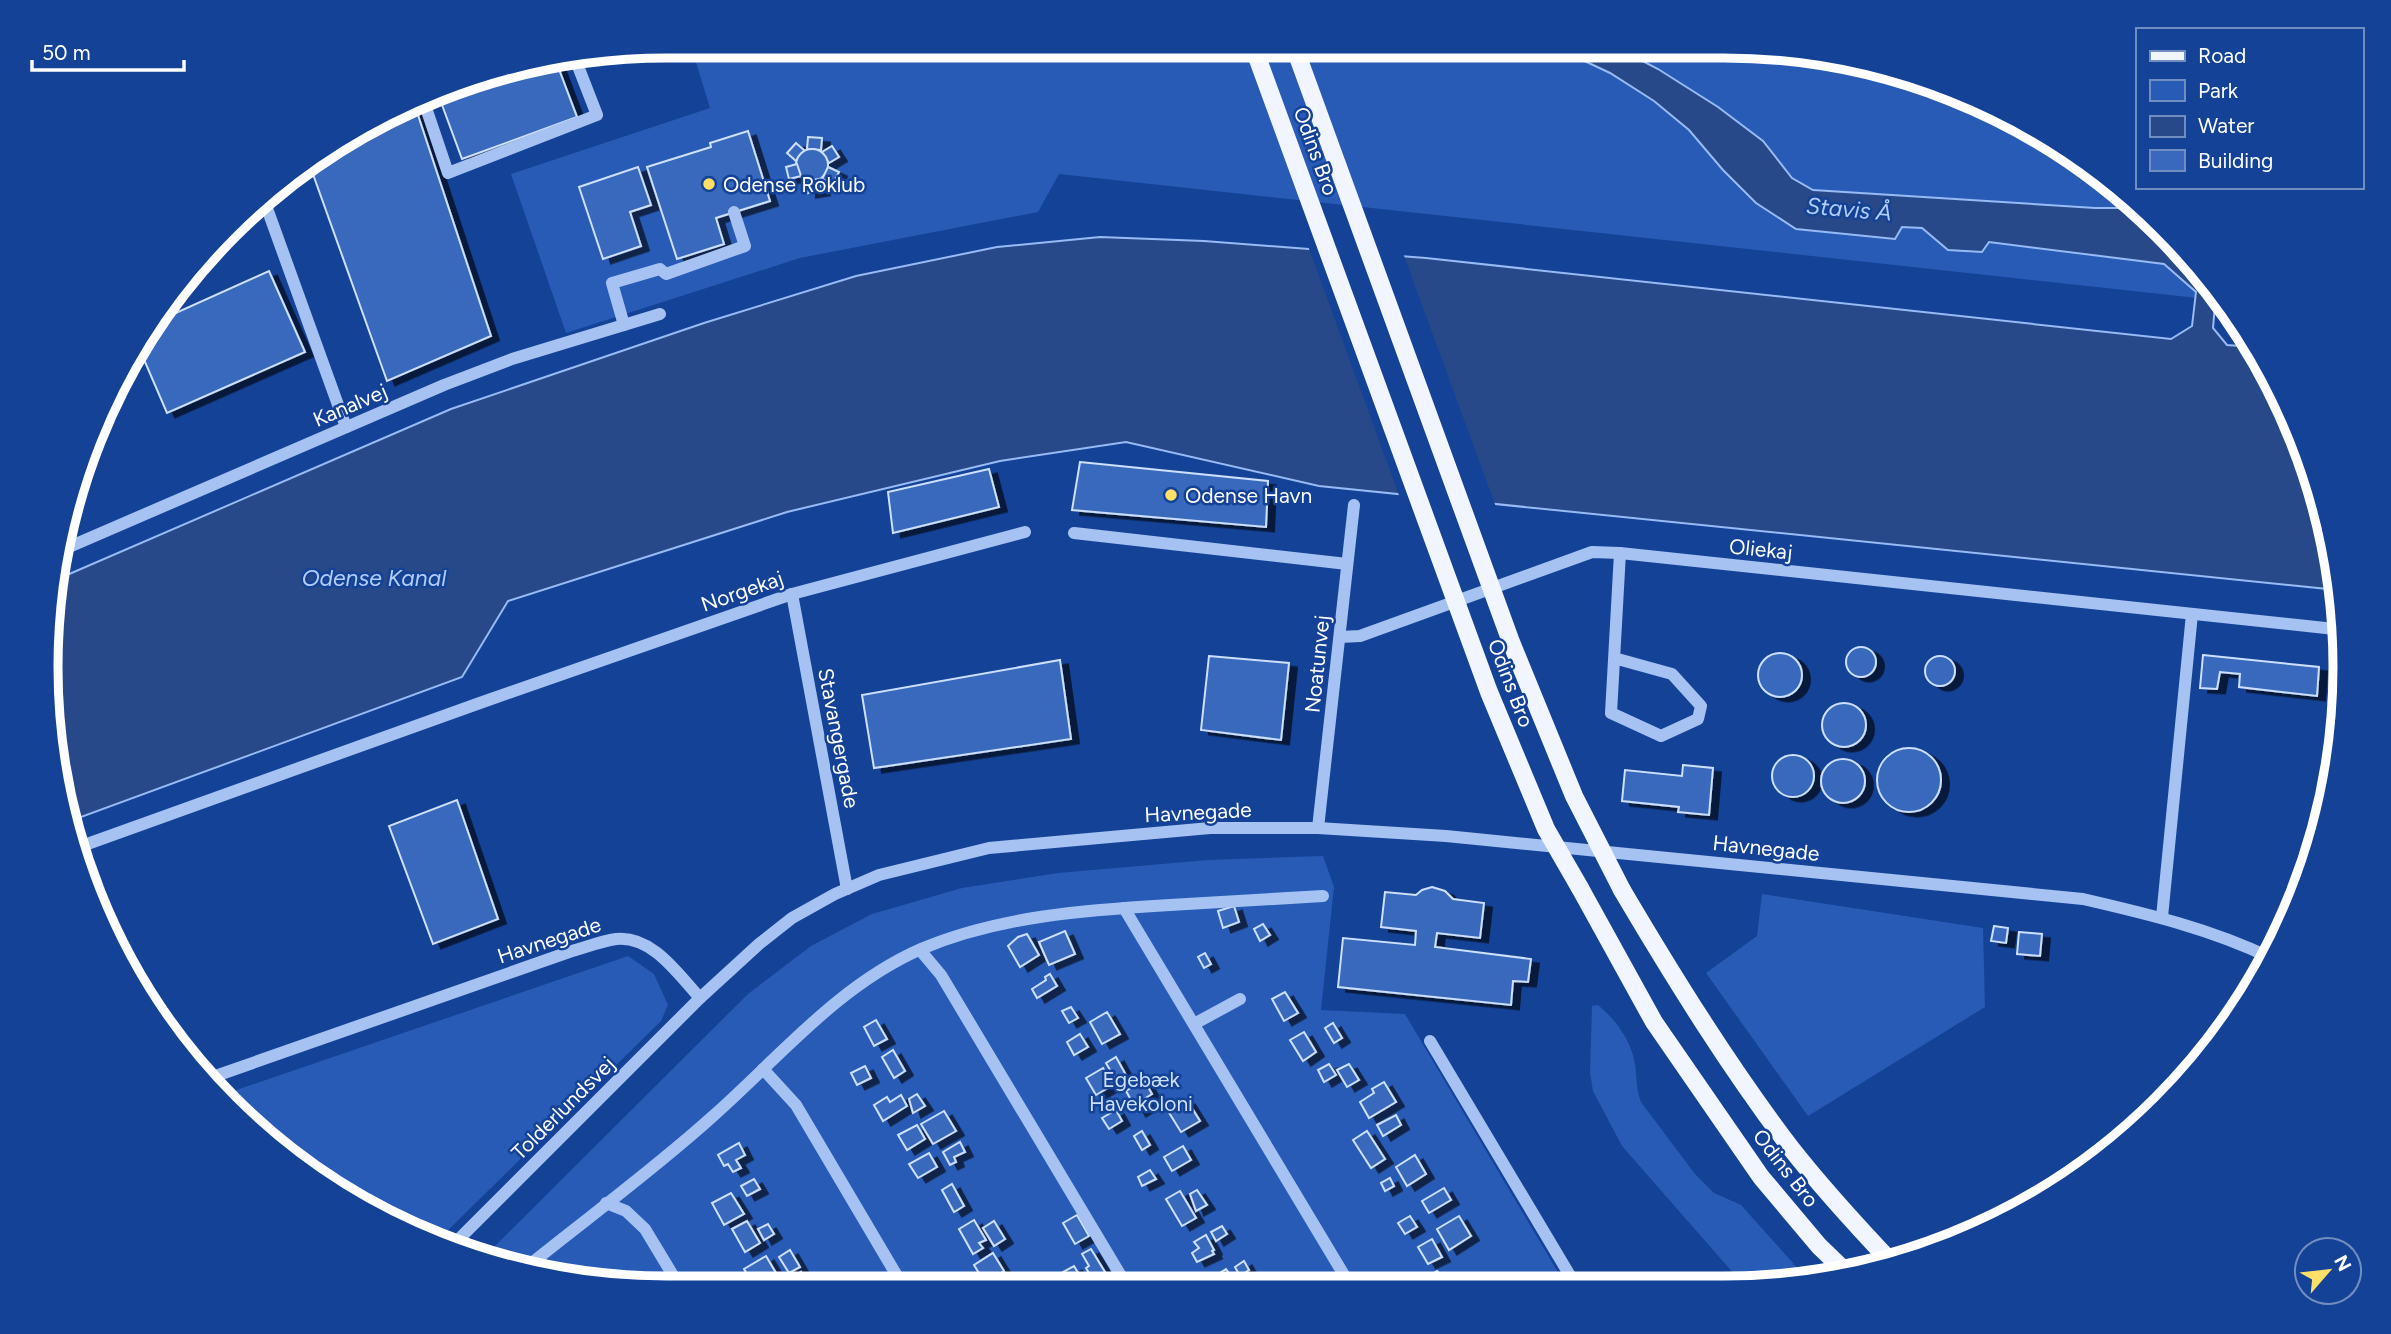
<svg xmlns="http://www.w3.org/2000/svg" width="2391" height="1334" viewBox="0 0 2391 1334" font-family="Figtree,sans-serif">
  <defs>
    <filter id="shadow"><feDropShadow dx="8" dy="4.5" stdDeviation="0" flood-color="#0009"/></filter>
  </defs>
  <rect width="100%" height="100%" fill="#144297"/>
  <!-- green -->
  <g fill="#275bb6">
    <polygon points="691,46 1764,47 1885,67 2035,129 2134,200 2217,289 2225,301 1059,174 1038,212 800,258 566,333 511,174 710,108"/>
    <polygon points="1323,856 1334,887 1321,1010 1405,1014 1565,1284 627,1287 506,1267 483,1258 748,994 811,946 872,914 962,888 1058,873 1208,860"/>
    <polygon points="1762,894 1983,928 1985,1007 1808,1116 1706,973 1757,936"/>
    <polygon points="628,956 654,974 668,1005 661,1021 439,1239 356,1205 222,1095"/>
    <path d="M 1598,1005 C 1616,1020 1631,1040 1635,1064 C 1637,1078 1636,1089 1641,1102 L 1695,1174 L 1714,1193 L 1741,1205 L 1810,1282 L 1742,1283 L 1622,1146 L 1593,1091 L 1590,1073 L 1592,1006 Z"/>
  </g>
  <!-- water -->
  <g fill="#274989" stroke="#98bbf5" stroke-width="2">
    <polygon points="868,46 1113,46 1065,54 896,59"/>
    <polygon points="1555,47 1616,47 1658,69 1718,107 1763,141 1792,178 1813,190 2095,208 2141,208 2219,291 2216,293 2213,328 2227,345 2253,347 2282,392 2324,507 2338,590 1319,486 1126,442 1000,461 787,512 508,601 462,677 73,820 47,707 60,578 451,409 704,323 856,276 997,247 1100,237 1204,241 1426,258 2171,339 2192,326 2196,292 2164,264 1989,242 1982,252 1948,250 1922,228 1902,227 1895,239 1796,229 1756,203 1723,170 1689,130 1654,101 1610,73"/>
  </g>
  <!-- pier -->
  <polygon fill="#144297" points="1308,246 1403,253 1496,507 1400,498"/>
  <!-- building -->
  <g fill="#3869bd" stroke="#cddffd" stroke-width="2" filter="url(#shadow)">
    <polygon points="557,64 577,117 462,159 438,94 468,78"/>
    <polygon points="415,106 491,336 387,381 309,163"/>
    <polygon points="748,131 770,201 716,218 724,244 677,259 647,167 711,147 710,143"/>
    <polygon points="808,137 822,138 821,150 807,149"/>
    <polygon points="796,143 805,151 796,161 787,153"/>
    <polygon points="832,146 839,157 829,163 822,152"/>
    <circle cx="812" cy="165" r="16"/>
    <polygon points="797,164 801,176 789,179 786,167"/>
    <polygon points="638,167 651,205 630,212 641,246 603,259 579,187"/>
    <polygon points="828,167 839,172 833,184 822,179"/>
    <polygon points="820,179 822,191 808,193 807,180"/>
    <polygon points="269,271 305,352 167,413 139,348 149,325"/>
    <polygon points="1080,462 1268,481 1266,527 1072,510"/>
    <polygon points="989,469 999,507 893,533 888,492"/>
    <circle cx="1861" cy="662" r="15"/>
    <circle cx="1780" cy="675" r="22"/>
    <polygon points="2203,655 2319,667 2317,696 2239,687 2240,674 2220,672 2217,689 2200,688"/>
    <polygon points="1209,656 1289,663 1281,740 1201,730"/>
    <circle cx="1940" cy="671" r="15"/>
    <polygon points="1060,660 1071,739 874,768 862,695"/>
    <circle cx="1844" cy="725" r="22"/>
    <circle cx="1909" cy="780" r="32"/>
    <circle cx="1793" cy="776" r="21"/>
    <circle cx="1843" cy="781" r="22"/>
    <polygon points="1683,765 1713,768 1709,815 1678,812 1679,807 1622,801 1625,770 1682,776"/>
    <polygon points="457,800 498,919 433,944 389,826"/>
    <polygon points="1432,887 1445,891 1453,899 1484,903 1480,938 1437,933 1435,947 1531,959 1528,982 1513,981 1511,1005 1338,987 1343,938 1415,945 1416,931 1381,927 1385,892 1416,895 1422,890"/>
    <polygon points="1234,906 1239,922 1223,928 1218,911"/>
    <polygon points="1263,924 1270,935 1260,941 1254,929"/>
    <polygon points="1994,926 2008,928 2006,943 1991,941"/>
    <polygon points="1065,931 1075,954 1049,965 1039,942"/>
    <polygon points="2019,932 2042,934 2040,956 2017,954"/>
    <polygon points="1027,934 1039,955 1020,967 1008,946 1018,937"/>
    <polygon points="1205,953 1211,964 1204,968 1198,957"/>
    <polygon points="1050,974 1057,986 1037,998 1032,989 1046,980 1045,977"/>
    <polygon points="1285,992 1298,1013 1284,1021 1272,999"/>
    <polygon points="1071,1007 1078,1018 1069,1023 1062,1011"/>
    <polygon points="1107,1012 1120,1034 1102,1044 1090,1022"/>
    <polygon points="876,1020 887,1039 874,1046 864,1027"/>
    <polygon points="1333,1023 1342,1038 1334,1043 1325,1028"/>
    <polygon points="1304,1032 1316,1052 1303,1061 1290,1040"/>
    <polygon points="1080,1034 1088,1047 1074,1055 1067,1042"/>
    <polygon points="893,1050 905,1071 894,1078 882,1057"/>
    <polygon points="1116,1057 1126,1075 1116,1080 1106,1063"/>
    <polygon points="1329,1064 1336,1075 1324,1082 1318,1070"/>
    <polygon points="1349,1064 1359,1080 1347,1087 1337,1070"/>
    <polygon points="865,1066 871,1078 857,1085 851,1073"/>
    <polygon points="1103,1068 1113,1085 1096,1095 1086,1078"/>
    <polygon points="1144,1080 1152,1094 1144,1099 1148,1106 1138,1112 1126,1091"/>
    <polygon points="1384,1082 1396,1102 1369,1118 1360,1102 1374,1093 1372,1089"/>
    <polygon points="917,1094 925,1106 913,1113 909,1099"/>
    <polygon points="901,1095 907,1106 883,1121 874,1105 887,1097 890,1102"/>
    <polygon points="1187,1100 1200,1121 1181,1132 1168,1111"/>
    <polygon points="1116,1110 1122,1121 1109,1129 1102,1118"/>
    <polygon points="944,1111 956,1131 933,1144 921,1124"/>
    <polygon points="1396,1115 1401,1125 1383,1136 1377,1125"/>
    <polygon points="917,1125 925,1139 907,1150 898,1135"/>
    <polygon points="1142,1131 1150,1145 1142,1150 1134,1136"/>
    <polygon points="1367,1131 1385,1159 1371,1168 1353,1140"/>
    <polygon points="960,1142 965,1152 954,1157 956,1162 950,1165 943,1152"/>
    <polygon points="739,1143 745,1155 736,1160 741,1168 733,1172 728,1164 724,1166 718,1155"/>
    <polygon points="1183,1146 1191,1160 1172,1171 1164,1157"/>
    <polygon points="929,1153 937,1167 918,1178 909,1164"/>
    <polygon points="1415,1155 1426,1174 1407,1186 1396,1167"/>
    <polygon points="1150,1170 1156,1179 1142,1186 1138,1177"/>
    <polygon points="1390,1178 1394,1186 1385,1191 1381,1183"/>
    <polygon points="754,1179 760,1189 747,1196 741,1186"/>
    <polygon points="952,1184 964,1206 954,1212 942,1190"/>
    <polygon points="1444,1188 1451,1200 1429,1213 1422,1201"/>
    <polygon points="1197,1190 1207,1205 1196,1211 1190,1194"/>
    <polygon points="1180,1191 1196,1218 1182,1226 1166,1199"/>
    <polygon points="731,1193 744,1214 724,1225 712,1203"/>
    <polygon points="1077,1215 1089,1236 1075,1244 1063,1223"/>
    <polygon points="1410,1216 1417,1227 1405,1234 1398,1223"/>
    <polygon points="1459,1216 1471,1236 1449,1250 1437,1229"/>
    <polygon points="974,1220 986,1240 979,1243 983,1248 973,1254 959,1229"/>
    <polygon points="747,1221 760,1243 745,1252 732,1229"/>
    <polygon points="994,1221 1005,1239 994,1246 983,1228"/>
    <polygon points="768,1224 774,1234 764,1240 758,1229"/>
    <polygon points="1222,1226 1227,1234 1216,1241 1211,1232"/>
    <polygon points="1206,1235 1214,1250 1212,1251 1214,1254 1197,1262 1192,1253 1199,1248 1194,1242"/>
    <polygon points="1432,1239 1442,1257 1428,1264 1418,1247"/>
    <polygon points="1091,1249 1105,1272 1093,1280 1086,1268 1089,1266 1082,1254"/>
    <polygon points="790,1250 800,1267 789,1273 779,1257"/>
    <polygon points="993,1253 1004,1271 985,1283 974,1265"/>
    <polygon points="766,1256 779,1278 764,1287 755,1287 744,1269"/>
    <polygon points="1244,1261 1249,1270 1240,1276 1235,1267"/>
    <polygon points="1074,1266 1084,1283 1079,1286 1057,1286 1052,1278"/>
    <polygon points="1226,1269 1237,1285 1210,1285 1207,1281"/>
    <polygon points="1437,1271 1444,1278 1442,1279 1445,1284 1428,1284 1424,1279"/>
    <polygon points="801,1272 809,1287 795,1287 790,1279"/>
  </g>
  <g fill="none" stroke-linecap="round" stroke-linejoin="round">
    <!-- minor -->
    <g stroke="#a5c2f2" stroke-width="12">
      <polyline points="424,102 448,173 597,115 576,61"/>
      <polyline points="264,200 346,427"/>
      <polyline points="624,325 612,283 660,269 666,274 745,246 734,212"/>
      <polyline points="1074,533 1347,564"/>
      <polyline points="62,550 444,385 512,359 660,314"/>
      <polyline points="792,594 847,889"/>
      <polyline points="1340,637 1360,636 1592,552 1620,553 2344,630"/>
      <polyline points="1614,658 1672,674 1701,706 1698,719 1661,736 1611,713 1620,553"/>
      <polyline points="1318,828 1354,505"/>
      <polyline points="79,847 477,704 792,594 1025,532"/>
      <polyline points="1124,908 1350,1285"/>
      <polyline points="2162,917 2192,614"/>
      <polyline points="920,950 941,975 1127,1286"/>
      <polyline points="1194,1024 1240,999"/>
      <polyline points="1430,1041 1575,1284"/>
      <polyline points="763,1069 796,1105 903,1286"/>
      <path d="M 204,1080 L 572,951 C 586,947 602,941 616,939 C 652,935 678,974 700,998"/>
      <polyline points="606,1203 626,1211 645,1229 680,1287"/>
      <path d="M 453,1245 L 700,998 L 759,944 L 792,918 L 835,894 L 879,875 L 989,848 L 1210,828 L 1318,828 L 1446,836 L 2083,899 C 2148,914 2211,929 2271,958"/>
      <path d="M 523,1270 C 586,1219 652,1171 712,1117 C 779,1058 837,986 921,949 C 999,916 1086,910 1170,905 C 1221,902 1272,899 1323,896"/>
    </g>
    <!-- major -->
    <g stroke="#f1f5ff" stroke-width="18">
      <polyline points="1580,888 1654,1022 1761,1177 1819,1246 1847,1273"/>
      <path d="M 1622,890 C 1674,978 1728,1065 1790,1147 C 1822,1188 1857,1226 1892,1263"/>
    </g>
    <!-- major-bridge -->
    <g stroke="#f1f5ff" stroke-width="18">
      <polyline points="1253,46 1489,692 1546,829 1580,888"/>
      <polyline points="1294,46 1511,642 1574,796 1622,890"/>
    </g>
  </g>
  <!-- markers -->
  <g fill="#ffdf67" stroke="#144297" stroke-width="2.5">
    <circle cx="709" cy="184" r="7"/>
    <circle cx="1171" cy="495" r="7"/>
  </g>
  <g text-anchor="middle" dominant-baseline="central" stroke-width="5" stroke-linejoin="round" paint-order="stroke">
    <!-- street labels -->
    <g font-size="21" fill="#fff" stroke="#144297">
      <text transform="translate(1316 151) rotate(70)">Odins Bro</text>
      <text transform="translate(350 405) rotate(-23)">Kanalvej</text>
      <text transform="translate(1761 549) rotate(6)">Oliekaj</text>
      <text transform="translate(742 591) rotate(-19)">Norgekaj</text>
      <text transform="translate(1317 664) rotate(-84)">Noatunvej</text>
      <text transform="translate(1511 683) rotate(69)">Odins Bro</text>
      <text transform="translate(839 738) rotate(79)">Stavangergade</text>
      <text transform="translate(1198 812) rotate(-3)">Havnegade</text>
      <text transform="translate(1766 848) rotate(6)">Havnegade</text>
      <text transform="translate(549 940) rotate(-18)">Havnegade</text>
      <text transform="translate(563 1108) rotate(-45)">Tolderlundsvej</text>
      <text transform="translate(1786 1168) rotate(52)">Odins Bro</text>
    </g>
    <!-- poi labels -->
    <g font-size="21" fill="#fff" stroke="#144297" text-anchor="start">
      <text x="723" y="184">Odense Roklub</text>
      <text x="1185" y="495">Odense Havn</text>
    </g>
    <!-- park labels -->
    <g font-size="21" fill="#cddffd" stroke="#144297">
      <text x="1141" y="1079">Egebæk<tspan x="1141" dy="24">Havekoloni</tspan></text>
    </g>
    <!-- water labels -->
    <g font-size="23" font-style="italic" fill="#b2cdf9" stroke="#144297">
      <text transform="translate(1849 209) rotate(5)">Stavis Å</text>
      <text x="374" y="578">Odense Kanal</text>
    </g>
  </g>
  <!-- crop -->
  <path d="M0 0H2391V1334H0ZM667 58H1724A609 609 0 0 1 2333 667V667A609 609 0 0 1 1724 1276H667A609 609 0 0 1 58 667V667A609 609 0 0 1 667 58Z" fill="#144297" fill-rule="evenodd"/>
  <path fill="none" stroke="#fff" stroke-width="9" d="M667 58H1724A609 609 0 0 1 2333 667V667A609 609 0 0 1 1724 1276H667A609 609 0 0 1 58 667V667A609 609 0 0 1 667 58Z"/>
  <!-- legend -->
  <rect x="2136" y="28" width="228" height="161" fill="#144297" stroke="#728ec1" stroke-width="2"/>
  <rect x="2150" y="51" width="35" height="10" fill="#f1f5ff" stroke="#728ec1" stroke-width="2"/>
  <text x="2198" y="63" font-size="21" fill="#ffffff">Road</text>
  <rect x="2150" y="80" width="35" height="21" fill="#275bb6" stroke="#728ec1" stroke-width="2"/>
  <text x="2198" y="98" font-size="21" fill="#ffffff">Park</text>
  <rect x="2150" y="116" width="35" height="21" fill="#274989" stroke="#728ec1" stroke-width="2"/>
  <text x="2198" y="133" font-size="21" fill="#ffffff">Water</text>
  <rect x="2150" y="150" width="35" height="21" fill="#3869bd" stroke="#728ec1" stroke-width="2"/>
  <text x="2198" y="168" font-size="21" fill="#ffffff">Building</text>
  <!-- north arrow -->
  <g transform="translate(2328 1271) rotate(62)"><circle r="33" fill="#144297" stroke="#728ec1" stroke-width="2"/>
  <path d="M0-5L12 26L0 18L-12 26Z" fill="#ffdf67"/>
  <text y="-10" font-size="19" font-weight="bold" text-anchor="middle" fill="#ffffff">N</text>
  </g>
  <!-- scale -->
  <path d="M32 60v10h152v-10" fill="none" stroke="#ffffff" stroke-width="3.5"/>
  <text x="42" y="60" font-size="21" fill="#ffffff" stroke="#144297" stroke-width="5" paint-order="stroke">50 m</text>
</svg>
